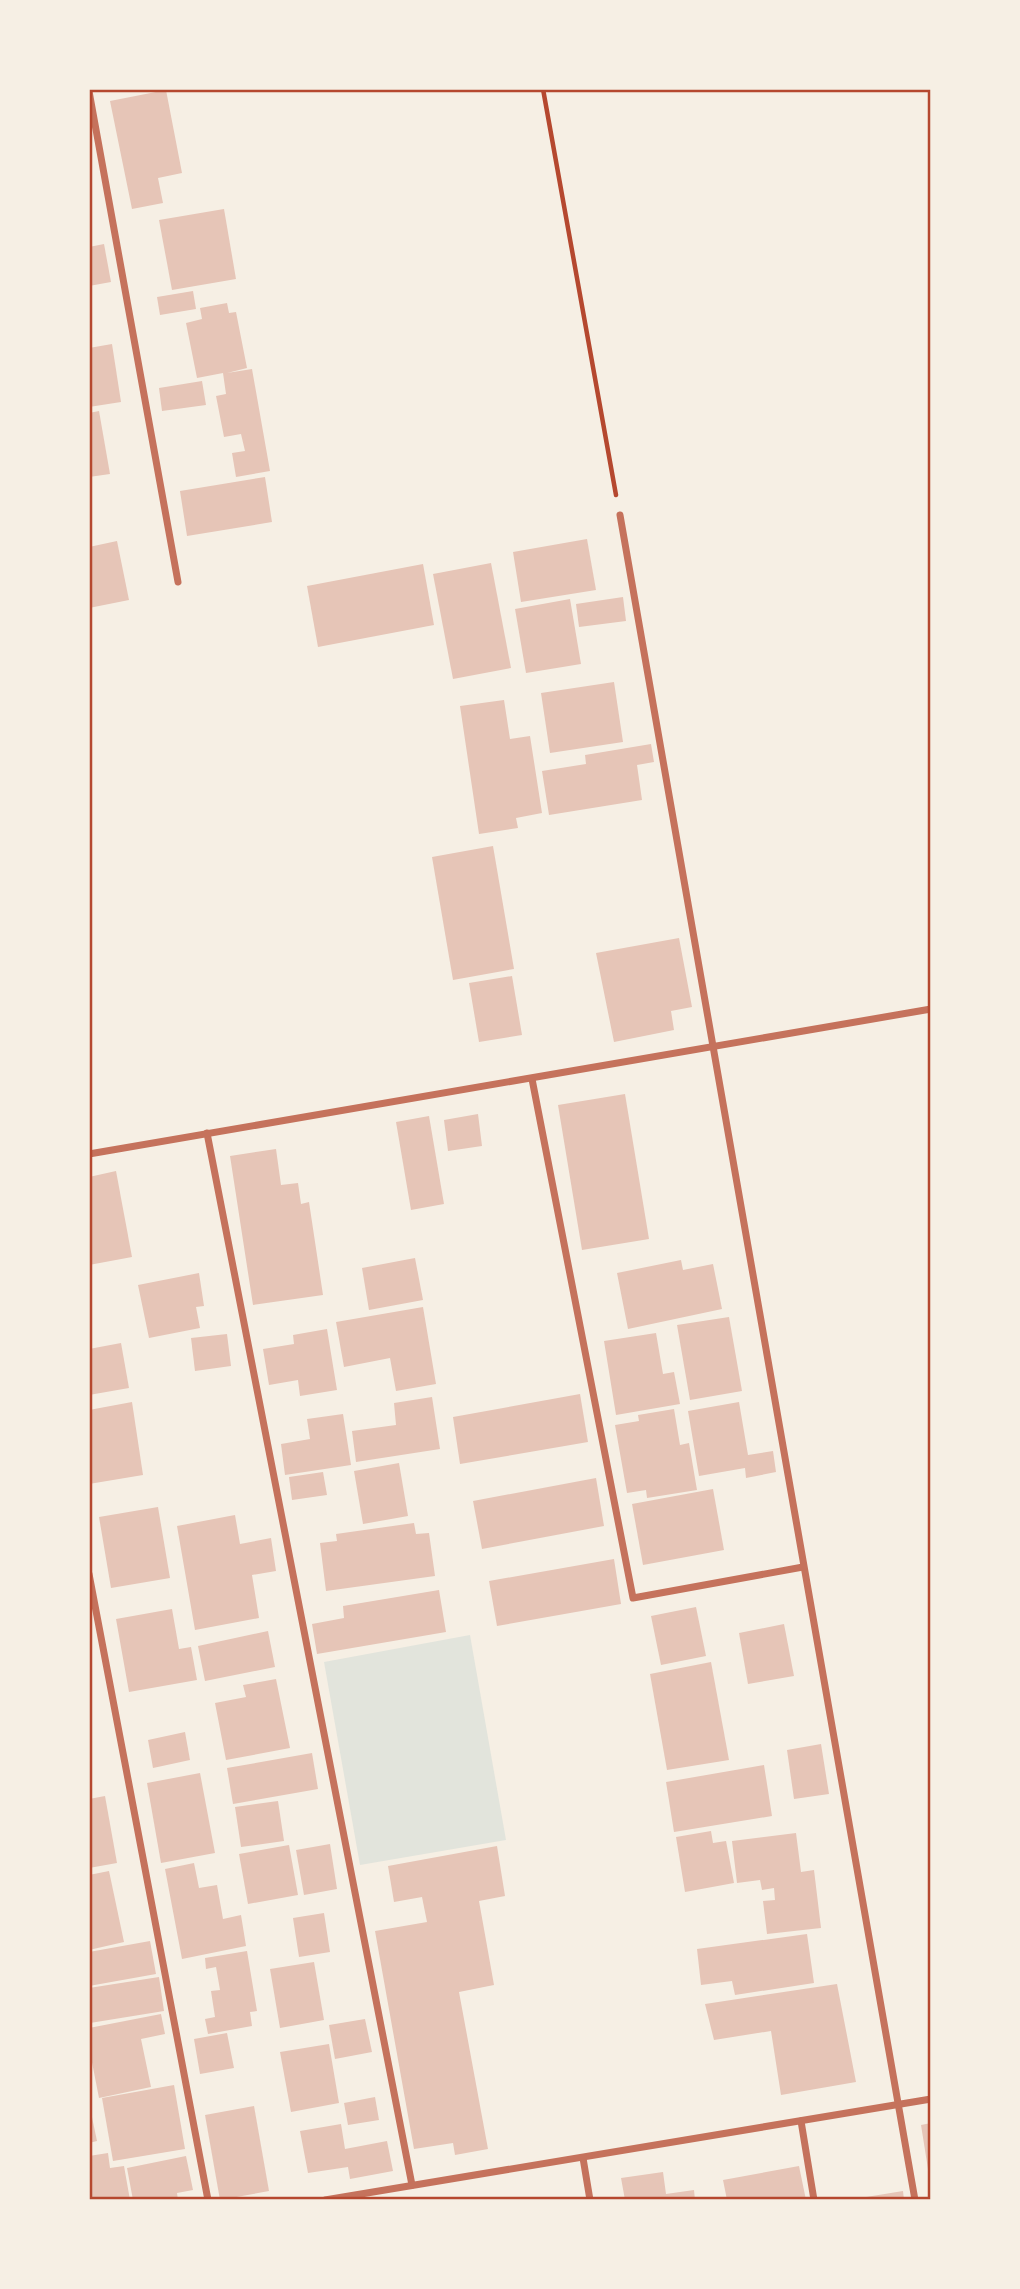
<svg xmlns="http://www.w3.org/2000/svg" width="1020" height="2289" viewBox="0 0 1020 2289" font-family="Poppins,sans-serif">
  <rect width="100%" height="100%" fill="#f6efe4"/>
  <!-- green -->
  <polygon fill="#e2e4dc" points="470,1635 506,1840 360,1865 324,1662"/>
  <!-- building -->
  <g fill="#e6c5b7">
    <polygon points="166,90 182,173 158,178 163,203 132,209 110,101"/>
    <polygon points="224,209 236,279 172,290 159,220"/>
    <polygon points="104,244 111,282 89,286 89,247"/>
    <polygon points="193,291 196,309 160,315 157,297"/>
    <polygon points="227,303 229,313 236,312 247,368 227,373 252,369 270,471 236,477 232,453 245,451 241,434 224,437 216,396 226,394 223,373 197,378 186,323 202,319 200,308"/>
    <polygon points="112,344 121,402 89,407 89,348"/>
    <polygon points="202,381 206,405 162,411 159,388"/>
    <polygon points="99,411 110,474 89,477 89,413"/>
    <polygon points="265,477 272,522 187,536 180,491"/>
    <polygon points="587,539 596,590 521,602 513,552"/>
    <polygon points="117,541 129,600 89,608 89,547"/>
    <polygon points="491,563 511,668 453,679 433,574"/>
    <polygon points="423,564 434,625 318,647 307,586"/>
    <polygon points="623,597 626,621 579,627 576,604"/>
    <polygon points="570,599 581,664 526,673 515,609"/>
    <polygon points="614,682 623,742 550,753 541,693"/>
    <polygon points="504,700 510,739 530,736 542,813 516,818 518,828 479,834 460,706"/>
    <polygon points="651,744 654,762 637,765 642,800 549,815 542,771 586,764 585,755"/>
    <polygon points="493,846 514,969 453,980 432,857"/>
    <polygon points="679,938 692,1007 671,1011 674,1030 614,1042 596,953"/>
    <polygon points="512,976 522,1035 479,1042 469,983"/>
    <polygon points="625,1094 649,1239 582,1250 558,1105"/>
    <polygon points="478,1114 482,1146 448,1151 444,1120"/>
    <polygon points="429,1116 444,1204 411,1210 396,1122"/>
    <polygon points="276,1149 281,1185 298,1183 301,1204 309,1202 323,1295 253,1305 230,1156"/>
    <polygon points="116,1171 132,1257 89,1265 89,1177"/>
    <polygon points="415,1258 423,1300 369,1310 362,1268"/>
    <polygon points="681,1260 683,1270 713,1264 722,1309 628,1329 617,1273"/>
    <polygon points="199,1273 204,1306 196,1307 200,1328 149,1338 138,1285"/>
    <polygon points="423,1307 436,1384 396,1391 390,1358 344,1367 336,1322"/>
    <polygon points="729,1317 742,1391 690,1400 677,1325"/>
    <polygon points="327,1329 337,1390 300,1396 298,1380 269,1385 263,1349 294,1344 293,1335"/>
    <polygon points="656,1333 663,1374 674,1372 680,1404 616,1415 604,1341"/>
    <polygon points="227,1334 231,1366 195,1371 191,1338"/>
    <polygon points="121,1343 129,1388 89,1395 89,1349"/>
    <polygon points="580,1394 588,1442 460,1464 453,1417"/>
    <polygon points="432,1397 440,1449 356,1462 352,1431 396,1425 394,1403"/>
    <polygon points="132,1402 143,1475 89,1484 89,1410"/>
    <polygon points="739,1402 748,1455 773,1451 776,1472 746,1478 745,1468 699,1476 688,1411"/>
    <polygon points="674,1409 680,1445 689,1443 697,1490 647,1498 646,1490 627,1493 615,1425 639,1421 638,1415"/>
    <polygon points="343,1414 351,1465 285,1475 281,1444 310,1439 307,1419"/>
    <polygon points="399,1463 408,1516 363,1524 354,1471"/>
    <polygon points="323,1472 327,1495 292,1500 289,1477"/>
    <polygon points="596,1478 604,1526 482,1549 473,1501"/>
    <polygon points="713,1489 724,1550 643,1565 632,1504"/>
    <polygon points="158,1507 170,1578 111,1588 99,1517"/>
    <polygon points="235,1515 240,1544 271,1538 276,1571 252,1575 259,1618 195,1630 177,1526"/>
    <polygon points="414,1523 416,1534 429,1533 435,1576 326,1591 320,1543 337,1541 336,1534"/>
    <polygon points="614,1559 621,1604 497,1626 489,1581"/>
    <polygon points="439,1590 446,1632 317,1654 312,1624 344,1618 343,1606"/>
    <polygon points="696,1607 706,1656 661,1665 651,1616"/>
    <polygon points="172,1609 179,1649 191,1647 197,1680 129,1692 116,1619"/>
    <polygon points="784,1624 794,1676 748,1684 739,1633"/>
    <polygon points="268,1631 275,1667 205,1681 198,1646"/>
    <polygon points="711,1662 729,1760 667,1770 650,1674"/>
    <polygon points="276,1679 290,1748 226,1760 215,1703 246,1697 243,1685"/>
    <polygon points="185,1732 190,1760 153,1768 148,1740"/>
    <polygon points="821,1744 829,1794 794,1799 787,1750"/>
    <polygon points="312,1753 318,1789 233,1804 227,1768"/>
    <polygon points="764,1765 772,1816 674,1832 666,1782"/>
    <polygon points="200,1773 215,1853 161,1863 147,1783"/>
    <polygon points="105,1796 117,1863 89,1868 89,1799"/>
    <polygon points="278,1801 284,1841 241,1847 235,1807"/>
    <polygon points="711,1831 713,1843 726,1841 734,1883 685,1892 676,1837"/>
    <polygon points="796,1833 801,1872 814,1870 821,1928 767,1934 763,1901 775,1900 774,1888 762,1890 760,1880 737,1883 732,1841"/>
    <polygon points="330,1844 337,1889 304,1895 296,1850"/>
    <polygon points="289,1845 298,1895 248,1904 239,1854"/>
    <polygon points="497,1846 505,1896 479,1901 494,1985 459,1992 488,2149 455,2155 453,2143 414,2149 375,1931 427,1922 422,1897 394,1902 388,1866"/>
    <polygon points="194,1863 199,1888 217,1885 223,1919 241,1915 246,1946 182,1959 165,1869"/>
    <polygon points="109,1871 124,1942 89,1950 89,1875"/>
    <polygon points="324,1913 330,1952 299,1957 293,1918"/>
    <polygon points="807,1934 814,1983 735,1995 732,1981 701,1985 697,1949"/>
    <polygon points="150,1941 156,1974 89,1986 89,1952"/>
    <polygon points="247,1951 257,2011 250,2012 252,2026 208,2034 205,2019 215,2017 211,1991 220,1990 216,1967 206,1969 205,1958"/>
    <polygon points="314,1962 324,2020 280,2028 270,1969"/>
    <polygon points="159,1977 164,2011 90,2023 89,1988"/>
    <polygon points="837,1984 856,2082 781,2095 771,2031 714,2040 705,2004"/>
    <polygon points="161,2014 165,2034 141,2039 151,2087 99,2098 89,2047 89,2028"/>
    <polygon points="365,2019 372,2052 335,2059 329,2025"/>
    <polygon points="227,2033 234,2068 200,2074 194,2039"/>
    <polygon points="329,2044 339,2103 291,2112 280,2052"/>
    <polygon points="174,2085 185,2149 113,2161 102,2098"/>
    <polygon points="375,2097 379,2120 348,2125 344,2103"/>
    <polygon points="89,2103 97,2141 89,2143"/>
    <polygon points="254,2106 269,2191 220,2200 205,2115"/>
    <polygon points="931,2123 931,2169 928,2169 921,2125"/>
    <polygon points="341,2124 345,2149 387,2141 393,2171 350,2179 348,2167 308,2173 300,2131"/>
    <polygon points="108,2153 110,2168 124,2166 130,2200 91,2200 89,2156"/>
    <polygon points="186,2156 193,2190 177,2193 178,2200 133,2200 127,2168"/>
    <polygon points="799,2166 806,2200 727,2200 723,2180"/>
    <polygon points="663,2172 666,2194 694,2190 695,2200 625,2200 621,2178"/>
    <polygon points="903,2191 904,2200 860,2200 860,2198"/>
  </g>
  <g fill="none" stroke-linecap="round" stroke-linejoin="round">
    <!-- path -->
    <polyline stroke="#b5482f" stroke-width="4.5" points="543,89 616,495"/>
    <!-- minor -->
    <g stroke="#c5725c" stroke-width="7">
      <polyline points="89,91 178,582"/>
      <polyline points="620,515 915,2200"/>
      <polyline points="532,1079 633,1598 803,1567"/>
      <polyline points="207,1133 412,2185"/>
      <polyline points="89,1154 931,1009"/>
      <polyline points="89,1574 208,2200"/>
      <polyline points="801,2121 814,2200"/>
      <polyline points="583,2158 590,2200"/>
      <polyline points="325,2200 931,2099"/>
    </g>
  </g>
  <!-- border -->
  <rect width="1020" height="2289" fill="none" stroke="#f6efe4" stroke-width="182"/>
  <rect x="91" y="91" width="838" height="2107" fill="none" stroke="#b5482f" stroke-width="2.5"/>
</svg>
